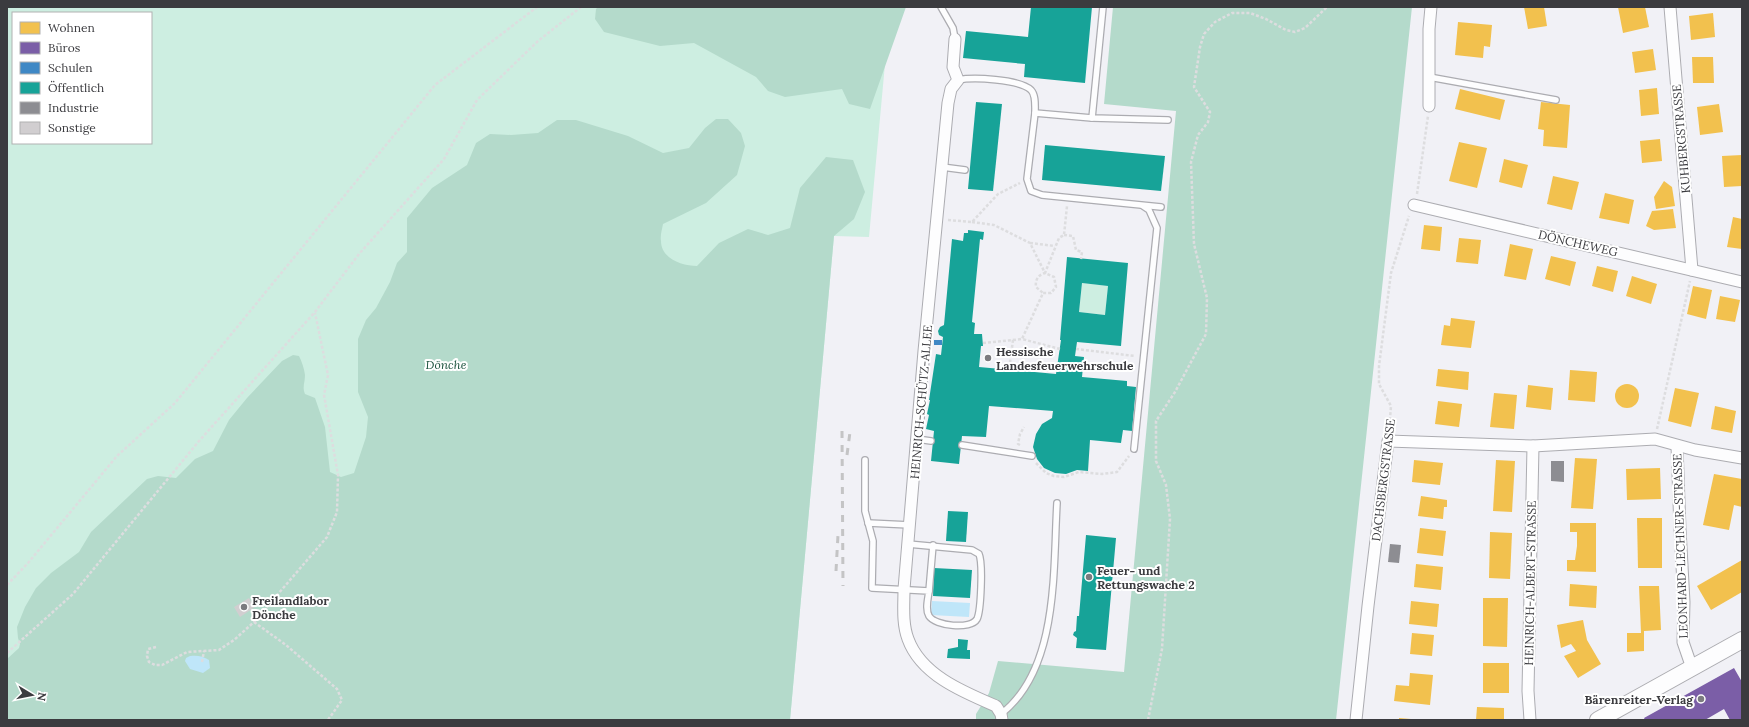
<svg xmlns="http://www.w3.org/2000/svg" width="1749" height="727" viewBox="0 0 1749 727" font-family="Lora,serif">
  <rect width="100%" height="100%" fill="#f1f1f6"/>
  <!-- green -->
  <g fill="#cdeee1" fill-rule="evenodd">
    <path d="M 7,7 L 804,7 L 885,64 L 869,237 L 834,236 L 790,720 L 7,720 ZM 13,13 L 151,13 L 151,143 L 13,143 Z"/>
    <polygon points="1082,283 1108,286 1105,315 1079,312"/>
  </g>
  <!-- forest -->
  <g fill="#b4dacb">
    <polygon points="598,7 906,7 870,109 849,104 842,89 785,97 768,91 756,77 694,43 660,46 604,32 595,19 596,9"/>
    <polygon points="1113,7 1412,7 1336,720 976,720 976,714 989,693 998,661 1124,672 1176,111 1104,104"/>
    <path d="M 716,119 L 728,119 L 741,133 L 745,146 L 737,175 L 706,203 L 663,224 C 662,230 660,235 661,241 C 661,259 683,266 697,266 L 719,243 L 748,229 L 768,235 L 790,228 L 800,188 L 826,157 L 853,160 L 865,192 L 854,219 L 834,236 L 790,720 L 7,720 L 7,659 L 19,648 L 20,644 L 18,638 L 17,627 L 25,607 L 36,588 L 51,573 L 79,552 L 91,532 L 147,479 L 158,476 L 176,478 L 195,459 L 213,451 L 229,420 L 247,398 L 282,361 L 293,355 L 299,356 C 302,362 304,368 305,375 C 305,383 302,387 305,394 L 315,398 L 325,427 L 330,472 L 341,477 L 354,473 L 366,437 L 368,417 L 358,392 L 358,339 L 366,320 L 376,308 L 390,282 L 397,263 L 407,252 L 407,218 L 432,188 L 467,165 L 476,143 L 490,134 L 511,135 L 538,133 L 557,120 L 576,120 L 628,136 L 663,153 L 689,148 L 705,128 Z"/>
  </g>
  <!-- water -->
  <g fill="#bfe6f9">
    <polygon points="932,601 970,603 969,617 931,615"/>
    <path d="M 190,656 C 197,655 203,656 209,660 L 210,668 L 203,673 L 190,669 L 185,661 L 186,658 Z"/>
  </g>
  <!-- homes -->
  <g fill="#f2c14e">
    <polygon points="1524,7 1544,7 1547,26 1528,29"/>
    <polygon points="1618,7 1645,7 1649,27 1623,33"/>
    <polygon points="1713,13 1715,37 1691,40 1689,16"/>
    <polygon points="1458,22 1492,25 1490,47 1484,46 1483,58 1455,55"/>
    <polygon points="1653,49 1656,70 1635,73 1632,52"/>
    <polygon points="1692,57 1713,57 1714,83 1693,83"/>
    <polygon points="1657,88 1659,114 1641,116 1639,90"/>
    <polygon points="1460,89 1505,100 1500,120 1455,109"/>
    <polygon points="1541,102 1570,105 1567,148 1543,146 1544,130 1538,129"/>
    <polygon points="1719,104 1723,132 1700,135 1697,107"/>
    <polygon points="1660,139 1662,161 1642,163 1640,141"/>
    <polygon points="1459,142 1487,148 1477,188 1449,181"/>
    <polygon points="1742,155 1742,186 1724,187 1722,156"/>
    <polygon points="1504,159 1528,165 1522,188 1499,182"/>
    <polygon points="1553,176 1579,182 1572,210 1547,204"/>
    <polygon points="1664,181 1672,187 1675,206 1656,209 1654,197"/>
    <polygon points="1605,193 1634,200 1629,224 1599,218"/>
    <polygon points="1673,209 1676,228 1654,230 1646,226 1652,211"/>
    <polygon points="1733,217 1742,219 1742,249 1727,247"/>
    <polygon points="1424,225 1442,227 1440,251 1421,249"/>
    <polygon points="1459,238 1481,240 1478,264 1456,262"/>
    <polygon points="1510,244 1533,249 1526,280 1504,276"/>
    <polygon points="1551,256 1576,262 1570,286 1545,279"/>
    <polygon points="1597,266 1618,271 1613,292 1592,286"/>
    <polygon points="1632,276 1657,284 1651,304 1626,296"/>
    <polygon points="1693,286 1712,290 1706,319 1687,314"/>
    <polygon points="1720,296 1740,300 1735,322 1716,319"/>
    <polygon points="1451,318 1475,321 1471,348 1441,345 1444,325 1450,326"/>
    <polygon points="1438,369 1469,372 1468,390 1436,386"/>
    <polygon points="1570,370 1597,372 1595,402 1568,400"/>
    <circle cx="1627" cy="396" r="12"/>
    <polygon points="1528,385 1553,388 1551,410 1526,407"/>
    <polygon points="1675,388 1699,393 1691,427 1668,421"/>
    <polygon points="1494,393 1517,395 1514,429 1490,427"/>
    <polygon points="1438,401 1462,404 1459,427 1435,424"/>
    <polygon points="1715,406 1736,411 1732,433 1711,429"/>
    <polygon points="1575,458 1597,459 1593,509 1571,508"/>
    <polygon points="1414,460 1443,463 1440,485 1412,482"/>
    <polygon points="1496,460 1515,461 1512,512 1493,511"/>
    <polygon points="1660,468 1661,499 1627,500 1626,469"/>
    <polygon points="1714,474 1742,479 1742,507 1734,505 1729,530 1703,525"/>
    <polygon points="1421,496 1447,500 1447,507 1444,507 1443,519 1418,516"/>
    <polygon points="1637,518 1662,518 1662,568 1638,568"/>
    <polygon points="1570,523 1596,523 1596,572 1567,571 1567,560 1575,560 1577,546 1577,532 1570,532"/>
    <polygon points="1420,528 1446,531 1443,556 1417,553"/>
    <polygon points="1490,532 1512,533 1510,579 1489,578"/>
    <polygon points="1742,560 1742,592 1711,610 1697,586"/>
    <polygon points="1416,564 1443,567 1441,590 1414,587"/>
    <polygon points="1570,584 1597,586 1596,608 1569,606"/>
    <polygon points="1639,586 1659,586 1661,630 1644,631 1644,651 1627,652 1627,633 1641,633"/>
    <polygon points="1483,598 1508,598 1507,647 1483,646"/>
    <polygon points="1411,601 1439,604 1437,627 1409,624"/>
    <polygon points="1583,620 1587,640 1601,664 1578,678 1564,656 1576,651 1571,644 1561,648 1557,625"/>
    <polygon points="1412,633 1434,635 1432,656 1410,654"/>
    <rect x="1483" y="663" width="26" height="30"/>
    <polygon points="1410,673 1433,675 1430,705 1394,701 1396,685 1409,686"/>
    <polygon points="1477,707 1504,708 1504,720 1476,720"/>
    <polygon points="1399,718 1411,719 1411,720 1399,720"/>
  </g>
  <!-- offices -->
  <polygon fill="#7b5ea7" points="1734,668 1742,682 1742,720 1730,720 1724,709 1705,720 1645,720 1644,718"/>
  <!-- schools -->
  <rect fill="#3f88c5" x="934" y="340" width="8" height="5"/>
  <!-- public -->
  <g fill="#17a398" fill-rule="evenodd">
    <polygon points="1031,7 1092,7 1085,83 1024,77 1025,64 963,58 966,31 1028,37"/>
    <polygon points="976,102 1002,104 993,191 968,189"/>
    <polygon points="1045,145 1165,156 1161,191 1042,180"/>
    <path d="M 968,230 L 984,232 L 983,240 L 980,239 L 972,322 L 975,323 L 974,334 L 982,334 L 983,346 L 981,346 L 979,367 L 1056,374 L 1061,340 L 1060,340 L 1067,257 L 1128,263 L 1121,346 L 1077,342 L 1075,356 L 1084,357 L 1082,377 L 1127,381 L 1127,386 L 1136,387 L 1132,431 L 1123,430 L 1121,443 L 1090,440 L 1088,471 L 1077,470 L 1066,474 L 1055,473 L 1044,468 L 1037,459 L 1033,447 L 1036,434 L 1042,424 L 1052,418 L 1053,411 L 989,406 L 986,437 L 962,436 L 959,464 L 931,461 L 934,431 L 926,429 L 929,415 L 927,414 L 930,400 L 929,400 L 936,354 L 941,355 L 943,337 L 939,335 L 938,331 L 940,327 L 944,325 L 952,239 L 963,241 L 964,233 L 968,233 ZM 1082,283 L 1108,286 L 1105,315 L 1079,312 Z"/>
    <polygon points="948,511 968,512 966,542 946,541"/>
    <polygon points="1086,535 1116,538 1106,650 1076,648 1077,638 1073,635 1074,632 1076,631 1077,616 1079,616"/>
    <polygon points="934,568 972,570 970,598 933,596"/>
    <polygon points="958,639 968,640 967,650 970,650 970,659 947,658 948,649 958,647"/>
  </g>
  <!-- industry -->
  <g fill="#8d8d92">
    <polygon points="1551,461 1564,461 1564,482 1551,481"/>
    <polygon points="1390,544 1401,545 1399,563 1388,562"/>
  </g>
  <!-- building -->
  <polygon fill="#d1ced0" points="249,598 255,607 240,617 234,607"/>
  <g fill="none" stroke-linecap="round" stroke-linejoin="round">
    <!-- service casing -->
    <g stroke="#acacb1" stroke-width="8">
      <g id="service">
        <polyline points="941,7 953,28 955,39"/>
        <polyline points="1429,77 1556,100"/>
        <path d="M 958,80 C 973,77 1019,79 1031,90 C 1036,95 1035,106 1035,113"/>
        <polyline points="1092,118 1103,7"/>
        <polyline points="942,167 965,170"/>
        <polyline points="1161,207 1042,195 1031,191 1027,179 1035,113 1092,118 1168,120"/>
        <polyline points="917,439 931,441"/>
        <polyline points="962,445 1032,456"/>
        <polyline points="1134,449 1157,228 1149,210 1143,206"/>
        <path d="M 865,460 L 865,511 L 873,541 L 872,588 L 929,591 C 928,599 925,609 929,616 C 935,626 971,630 977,619 C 981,611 983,563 979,554 L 972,550 L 908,544"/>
        <polyline points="868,523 910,525"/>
        <polyline points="929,591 933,545"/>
        <path d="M 1001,714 C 1059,669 1053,570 1057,503"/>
      </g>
    </g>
    <!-- minor casing -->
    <g stroke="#acacb1" stroke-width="13">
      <g id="minor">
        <polyline points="1670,7 1692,270"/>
        <path d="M 955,39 L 953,67 L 958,80 L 951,89 L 948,103 L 924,351 L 904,589 C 904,605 902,623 908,639 C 921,675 963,692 996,706 L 1001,714 L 1002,720"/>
        <polyline points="1429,106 1429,29 1431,7"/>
        <polyline points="1414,205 1742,282"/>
        <polyline points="1677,446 1680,529 1684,602 1683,642 1692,668"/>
        <polyline points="1356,720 1368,606 1388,441 1533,446 1655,439 1695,450 1742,458"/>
        <polyline points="1530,720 1528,691 1533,446"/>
      </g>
    </g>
    <!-- secondary casing -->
    <g stroke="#acacb1" stroke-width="18">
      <polyline id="secondary" points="1598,720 1742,640"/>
    </g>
    <!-- path -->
    <g stroke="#dddddf" stroke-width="2.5" stroke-dasharray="3 2" stroke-linecap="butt">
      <polyline points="1417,194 1428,116"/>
      <polyline points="948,220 972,222 998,194 1020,183"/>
      <path d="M 972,222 L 994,225 L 1030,243 L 1045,273 C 1038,275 1035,280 1036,287 L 1043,293"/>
      <polyline points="1064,235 1073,236 1076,250 1082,252 1081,259"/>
      <polyline points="1030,243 1055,246"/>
      <polyline points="1013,340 1022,339"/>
      <polyline points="983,343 1013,340 1009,370"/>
      <polyline points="1060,349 1022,339 1043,293 1051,293 1056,287 1054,277 1045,273 1059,238 1064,235 1067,206"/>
      <polyline points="1076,349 1135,356"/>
      <polyline points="1657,429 1690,281"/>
      <polyline points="1389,430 1391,406 1379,384 1379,366 1391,273 1409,216"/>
      <polyline points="1020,445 1018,444 1020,434 1024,427"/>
      <polyline points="1036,463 1046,473 1054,476 1064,477 1079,472 1102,474 1117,472 1129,456"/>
      <polyline points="7,585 28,563 117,456 175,403 435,85 537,7"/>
      <polyline points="254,622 286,645 337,689 342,700 328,720"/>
      <polyline points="156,647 148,649 147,656 149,662 155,665 162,665 187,652 219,650 234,640 254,622 327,537 337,512 338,475 324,395 328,375 315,313"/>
      <polyline points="7,653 73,594 199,441 315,312 359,254 444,159 477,100 538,41 581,7"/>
      <polyline points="202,662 204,651"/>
      <polyline points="1148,720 1162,649 1170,519 1166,485 1156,461 1156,421 1175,392 1206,334 1207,298 1194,244 1191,162 1198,135 1208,122 1210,112 1194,87 1200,47 1204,34 1215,22 1232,13 1250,13 1266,19 1286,30 1295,32 1305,28 1327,7"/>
    </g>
    <!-- service -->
    <use href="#service" stroke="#fdfdfe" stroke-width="5.5"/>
    <!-- minor -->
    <use href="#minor" stroke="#fdfdfe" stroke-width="11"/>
    <!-- secondary -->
    <use href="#secondary" stroke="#fdfdfe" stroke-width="16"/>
    <!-- rail -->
    <g stroke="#c4c4c5" stroke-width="3" stroke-dasharray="7 7" stroke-linecap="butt">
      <polyline points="842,431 843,586"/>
      <polyline points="847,455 850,432"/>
      <polyline points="836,571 838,535"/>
    </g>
  </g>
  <!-- markers -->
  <g fill="#7b7b7f" stroke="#fff" stroke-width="1.5">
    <circle cx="988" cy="358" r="4"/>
    <circle cx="1089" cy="577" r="4"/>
    <circle cx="244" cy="607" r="4"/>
    <circle cx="1701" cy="699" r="4"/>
  </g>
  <g text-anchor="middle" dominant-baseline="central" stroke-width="4" stroke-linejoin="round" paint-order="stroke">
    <!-- street labels -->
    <g font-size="12" fill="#3b3b3f" stroke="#fff">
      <text transform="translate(1681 139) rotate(-95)">KUHBERGSTRASSE</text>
      <text transform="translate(1578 243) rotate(13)">DÖNCHEWEG</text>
      <text transform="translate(921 402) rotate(-85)">HEINRICH-SCHÜTZ-ALLEE</text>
      <text transform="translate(1383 480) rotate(-83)">DACHSBERGSTRASSE</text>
      <text transform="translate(1680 546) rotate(-92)">LEONHARD-LECHNER-STRASSE</text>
      <text transform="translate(1530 583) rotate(-89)">HEINRICH-ALBERT-STRASSE</text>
    </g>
    <!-- poi labels -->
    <g font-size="12" font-weight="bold" fill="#3b3b3f" stroke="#fff" text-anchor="start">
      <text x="996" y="351">Hessische<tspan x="996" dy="14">Landesfeuerwehrschule</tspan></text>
      <text x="1097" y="570">Feuer- und<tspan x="1097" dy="14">Rettungswache 2</tspan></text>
      <text x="252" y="600">Freilandlabor<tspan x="252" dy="14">Dönche</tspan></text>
      <text x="1693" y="699" text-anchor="end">Bärenreiter-Verlag</text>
    </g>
    <!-- park labels -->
    <g font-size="12" font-style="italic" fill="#1b523d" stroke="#fff">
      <text x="446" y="364">Dönche</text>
    </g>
  </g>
  <!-- border -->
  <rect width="1749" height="727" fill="none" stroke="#3b3b3f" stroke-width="16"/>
  <!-- legend -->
  <rect x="12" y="12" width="140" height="132" fill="#ffffff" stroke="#b1b1b2"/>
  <rect x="20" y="22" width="20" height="12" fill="#f2c14e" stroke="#b1b1b2"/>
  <text x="48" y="32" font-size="12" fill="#3b3b3f">Wohnen</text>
  <rect x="20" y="42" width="20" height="12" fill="#7b5ea7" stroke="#b1b1b2"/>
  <text x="48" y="52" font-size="12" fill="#3b3b3f">Büros</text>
  <rect x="20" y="62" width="20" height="12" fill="#3f88c5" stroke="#b1b1b2"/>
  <text x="48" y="72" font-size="12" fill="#3b3b3f">Schulen</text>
  <rect x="20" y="82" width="20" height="12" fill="#17a398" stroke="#b1b1b2"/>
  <text x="48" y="92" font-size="12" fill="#3b3b3f">Öffentlich</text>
  <rect x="20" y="102" width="20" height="12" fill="#8d8d92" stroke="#b1b1b2"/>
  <text x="48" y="112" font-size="12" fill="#3b3b3f">Industrie</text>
  <rect x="20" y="122" width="20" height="12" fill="#d1ced0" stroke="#b1b1b2"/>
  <text x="48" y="132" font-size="12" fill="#3b3b3f">Sonstige</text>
  <!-- north arrow -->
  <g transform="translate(32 695) rotate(100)" stroke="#ffffff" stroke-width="3" paint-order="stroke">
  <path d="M0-3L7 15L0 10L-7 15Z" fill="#3b3b3f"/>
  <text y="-6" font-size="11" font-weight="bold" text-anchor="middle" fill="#3b3b3f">N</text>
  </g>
</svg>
